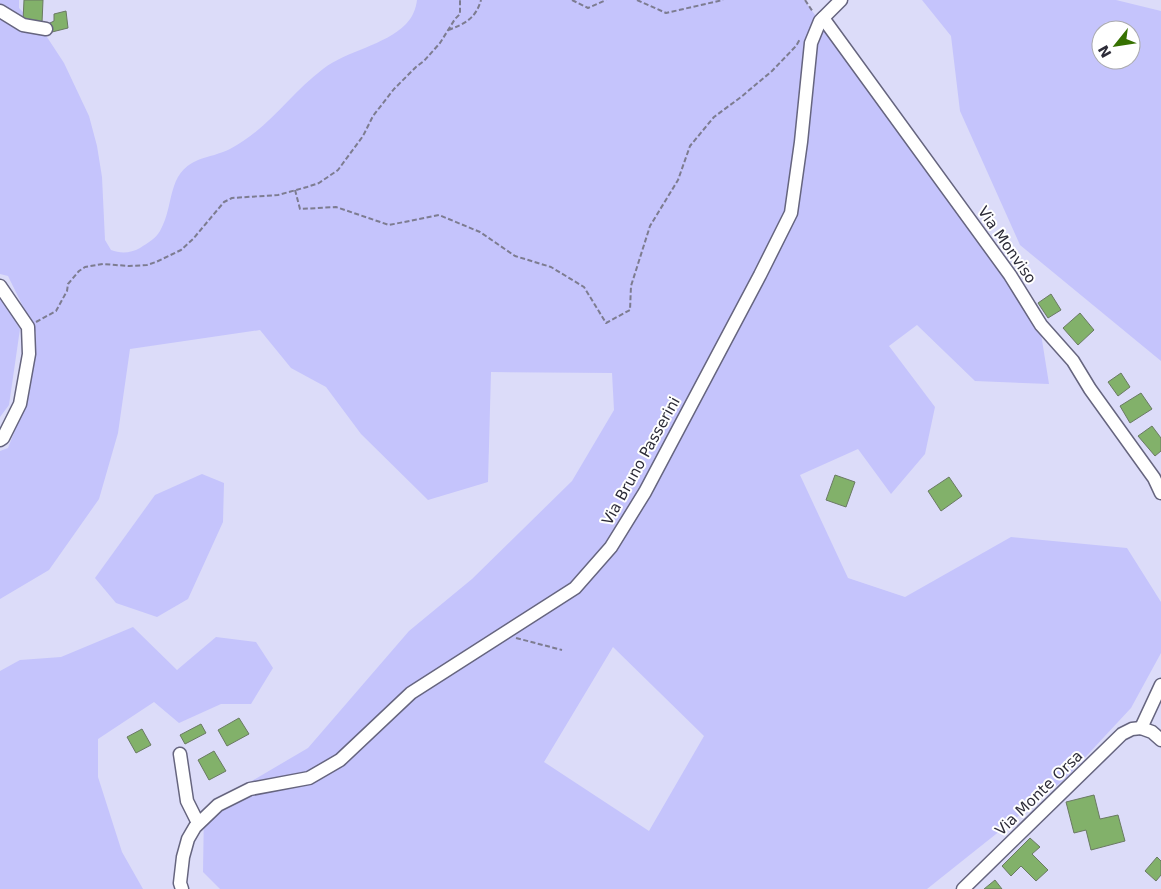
<svg xmlns="http://www.w3.org/2000/svg" width="1161" height="889" viewBox="0 0 1161 889" font-family="'DejaVu Sans',sans-serif">
  <rect width="100%" height="100%" fill="#dcdcf9"/>
  <!-- green -->
  <g fill="#c5c4fc" fill-rule="evenodd">
    <path d="M 0,0 L 19,0 L 19,8 L 45,34 L 64,63 L 89,116 L 97,146 L 102,177 L 105,240 L 111,250 C 121,254 131,253 140,248 C 148,243 156,238 160,231 C 175,205 166,173 198,160 C 209,156 220,154 230,149 C 267,130 290,94 323,69 C 348,50 384,46 406,24 C 412,18 416,9 417,0 L 804,0 L 1038,315 L 1049,384 L 975,381 L 917,325 L 889,346 L 935,407 L 925,454 L 891,494 L 858,449 L 800,475 L 848,578 L 905,597 L 1011,537 L 1127,548 L 1161,602 L 1161,653 L 1131,708 L 1065,779 L 927,889 L 220,889 L 203,872 L 204,809 L 308,748 L 409,631 L 472,579 L 572,481 L 614,410 L 612,373 L 491,372 L 488,482 L 428,500 L 361,434 L 326,387 L 291,368 L 260,330 L 130,349 L 118,433 L 99,499 L 49,570 L 0,599 L 0,451 L 8,448 L 26,402 L 36,333 L 8,276 L 0,274 ZM 613,647 L 704,736 L 649,831 L 544,762 Z"/>
    <path d="M 922,0 L 1116,0 L 1161,11 L 1161,361 L 1020,245 L 960,111 L 951,36 ZM 1101,30 L 1131,30 L 1131,60 L 1101,60 Z"/>
    <polygon points="0,294 20,329 9,405 0,417"/>
    <polygon points="202,474 224,483 223,522 188,599 157,617 116,603 95,578 155,495"/>
    <polygon points="133,627 177,670 216,637 256,642 273,668 251,704 221,704 179,723 154,702 98,739 98,777 122,852 143,889 0,889 0,671 20,660 61,657"/>
  </g>
  <!-- building -->
  <g fill="#82b16a" stroke="#6a7a63">
    <polygon points="24,0 43,0 42,23 23,21"/>
    <polygon points="66,11 68,28 52,32 50,23 54,21 54,14"/>
    <polygon points="1051,294 1061,310 1048,318 1038,303"/>
    <polygon points="1080,313 1094,330 1078,345 1063,328"/>
    <polygon points="1121,373 1130,387 1118,396 1108,382"/>
    <polygon points="1141,393 1152,409 1130,423 1120,406"/>
    <polygon points="1152,426 1161,438 1161,451 1155,456 1138,436"/>
    <polygon points="835,475 855,482 846,507 826,500"/>
    <polygon points="949,477 962,496 941,511 928,491"/>
    <polygon points="239,718 249,734 227,746 218,730"/>
    <polygon points="201,724 206,733 185,744 180,735"/>
    <polygon points="142,729 151,745 136,753 127,737"/>
    <polygon points="214,751 226,771 209,780 198,760"/>
    <polygon points="1094,795 1100,819 1118,815 1125,841 1091,850 1086,830 1074,833 1066,802"/>
    <polygon points="1030,838 1040,847 1032,854 1048,870 1036,881 1021,866 1011,876 1002,866"/>
    <polygon points="1157,857 1161,861 1161,875 1156,881 1145,871"/>
    <polygon points="995,880 1002,889 984,889"/>
  </g>
  <g fill="none" stroke-linecap="round" stroke-linejoin="round">
    <!-- minor casing -->
    <g stroke="#66657f" stroke-width="15">
      <g id="minor">
        <polyline points="0,11 23,25 46,29"/>
        <polyline points="823,18 1010,275 1041,325 1073,361 1090,389 1154,478 1161,493"/>
        <polyline points="0,286 28,327 29,354 20,404 3,438 0,440"/>
        <polyline points="1141,728 1161,685"/>
        <polyline points="1141,728 1152,732 1161,740"/>
        <polyline points="180,754 187,801 198,823"/>
        <polyline points="182,889 180,883 183,857 188,839 195,827 218,805 250,789 309,778 340,760 411,693 575,588 611,547 645,492 760,275 791,213 801,142 811,43 820,21 841,0"/>
        <polyline points="963,889 1122,734 1132,729 1141,728"/>
      </g>
    </g>
    <!-- path -->
    <g stroke="#7d7c90" stroke-width="2" stroke-dasharray="5 2.5" stroke-linecap="butt">
      <polyline points="572,0 588,8 606,0"/>
      <polyline points="637,0 666,13 723,0"/>
      <polyline points="805,0 813,12"/>
      <path d="M 448,30 C 465,24 476,18 481,0"/>
      <polyline points="295,190 300,209 336,207 389,225 439,215 480,232 515,256 551,267 584,287 606,323 630,310 631,286 650,226 678,180 690,146 714,117 741,97 772,71 796,46 800,39"/>
      <polyline points="36,322 56,311 67,291 68,284 79,271 85,267 103,264 129,266 147,265 156,262 181,250 193,239 224,202 232,198 278,195 307,187 319,183 338,170 363,136 373,116 394,89 416,67 424,61 440,43 455,19 460,14 460,0"/>
      <polyline points="516,638 562,650"/>
    </g>
    <!-- minor -->
    <use href="#minor" stroke="#fff" stroke-width="12"/>
  </g>
  <g text-anchor="middle" dominant-baseline="central" stroke-width="4" stroke-linejoin="round" paint-order="stroke">
    <!-- street labels -->
    <g font-size="15" fill="#2d2c38" stroke="#fff">
      <text transform="translate(1007 245) rotate(55)">Via Monviso</text>
      <text transform="translate(641 461) rotate(-61)">Via Bruno Passerini</text>
      <text transform="translate(1039 793) rotate(-44)">Via Monte Orsa</text>
    </g>
  </g>
  <!-- north arrow -->
  <g transform="translate(1116 45) rotate(240)"><circle r="24" fill="#ffffff" stroke="#ababaf"/>
  <path d="M0-4L9 19L0 12L-9 19Z" fill="#367101"/>
  <text y="-8" font-size="14" font-weight="bold" text-anchor="middle" fill="#2d2c38">N</text>
  </g>
</svg>
